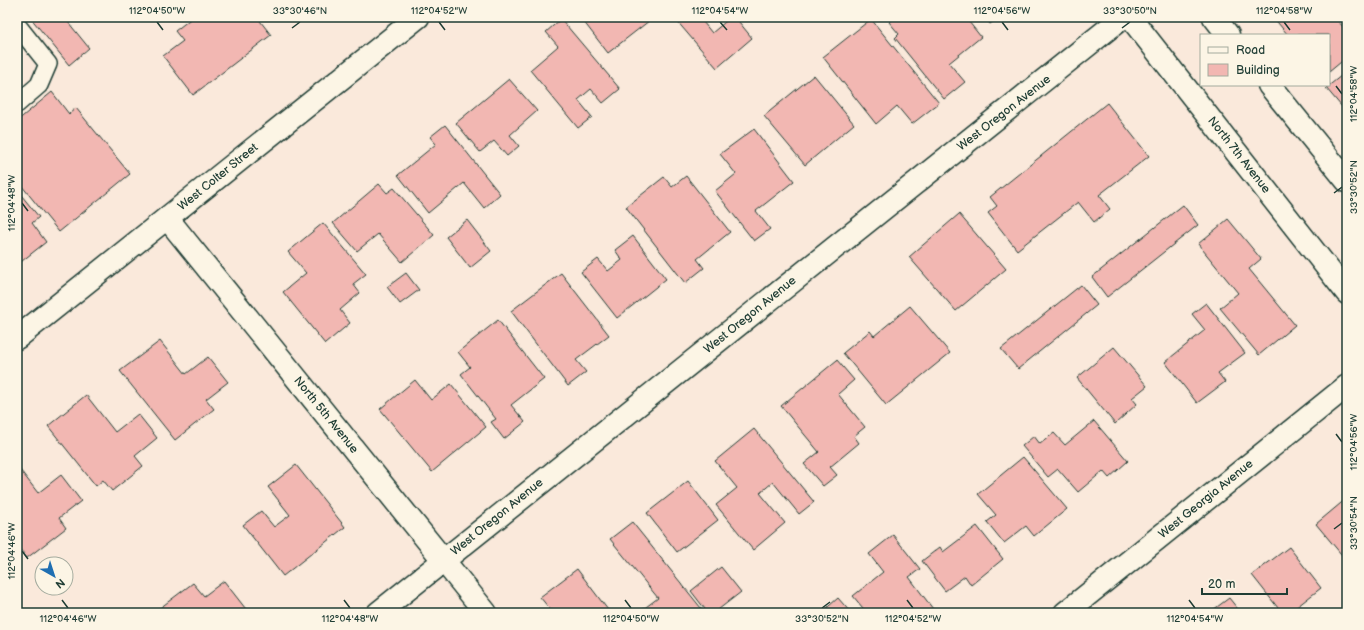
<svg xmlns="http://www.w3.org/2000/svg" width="1364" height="630" viewBox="0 0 1364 630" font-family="'Balsamiq Sans',sans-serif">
  <rect width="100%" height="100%" fill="#fae9db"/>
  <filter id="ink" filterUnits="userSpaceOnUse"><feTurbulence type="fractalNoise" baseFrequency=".025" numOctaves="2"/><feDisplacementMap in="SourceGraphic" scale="8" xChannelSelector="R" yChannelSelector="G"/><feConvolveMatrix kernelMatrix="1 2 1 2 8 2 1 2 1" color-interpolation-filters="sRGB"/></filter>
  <g filter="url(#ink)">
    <!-- building -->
    <g fill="#f2b7b2" stroke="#1f3d34">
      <polygon points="30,17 64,17 89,48 69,65"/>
      <polygon points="193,17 257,17 271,35 193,95 163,56 183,41 175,31"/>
      <polygon points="580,17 654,17 608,53"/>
      <polygon points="680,17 699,17 712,33 731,17 735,17 752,38 717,68 676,20"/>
      <polygon points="894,17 965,17 981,37 949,63 965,82 944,99 895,38 899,34 889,22"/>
      <polygon points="984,17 999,17 990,24"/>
      <polygon points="1273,17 1335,17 1347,32 1347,57 1329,72 1329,35 1288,35"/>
      <polygon points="561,19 620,89 603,103 591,89 578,100 592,117 578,128 530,70 558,46 546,32"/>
      <polygon points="871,19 939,103 912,124 897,106 876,124 823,57"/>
      <polygon points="17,51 21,56 20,66 17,69"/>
      <polygon points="1347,71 1347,113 1326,88"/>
      <polygon points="814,75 854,124 805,165 764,116"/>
      <polygon points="509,79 537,111 510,135 519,146 507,156 494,141 480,152 456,123"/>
      <polygon points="52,92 69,114 76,108 130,174 59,232 17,180 17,121"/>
      <polygon points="1107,103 1149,156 1099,195 1110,209 1094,222 1078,202 1017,250 988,213 997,206 990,197"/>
      <polygon points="445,125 500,194 484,208 464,183 428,213 398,175 436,144 430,137"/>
      <polygon points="754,129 794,181 756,211 770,229 754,241 715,191 736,174 720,154"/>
      <polygon points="686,176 730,232 697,259 704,268 685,283 626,207 664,177 672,187"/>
      <polygon points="379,184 387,193 394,188 434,235 402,262 378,234 357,251 333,223"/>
      <polygon points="17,190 39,217 32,223 46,242 17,265"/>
      <polygon points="1183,205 1198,225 1107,297 1092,277"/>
      <polygon points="959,214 1006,269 956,311 909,257"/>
      <polygon points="1228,219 1261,259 1249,269 1295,325 1259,355 1220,308 1238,293 1198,244"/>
      <polygon points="467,220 491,251 470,268 446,237"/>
      <polygon points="323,223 366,274 353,284 360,293 340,310 350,323 325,344 283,292 306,273 288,252"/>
      <polygon points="633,236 666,279 617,318 581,272 598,259 608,271 622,260 615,250"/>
      <polygon points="406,273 419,290 400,304 387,287"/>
      <polygon points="561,273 609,335 576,360 586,372 568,386 511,311"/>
      <polygon points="1081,285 1097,305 1018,369 1001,349"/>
      <polygon points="1206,303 1245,353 1218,373 1225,382 1197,403 1165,362 1205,330 1192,314"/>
      <polygon points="910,306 950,353 886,405 843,353 870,331 874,336"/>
      <polygon points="498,320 544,379 511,405 525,422 504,439 491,422 496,419 461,374 470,367 458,352"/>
      <polygon points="160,341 186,374 208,357 228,382 206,399 214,409 175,440 120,371"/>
      <polygon points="1114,347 1147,386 1132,398 1137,404 1115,424 1077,378"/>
      <polygon points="837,360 854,380 838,394 865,427 854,436 859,443 830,467 837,475 823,486 804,464 819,452 781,406"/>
      <polygon points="415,380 431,400 451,384 486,427 432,472 380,409"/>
      <polygon points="86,395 115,432 138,414 157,438 135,456 143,466 112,491 103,480 96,486 48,426"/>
      <polygon points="1094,421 1128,461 1109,478 1103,471 1078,492 1058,469 1048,477 1022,446 1034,436 1040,444 1054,433 1065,445"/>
      <polygon points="754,429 814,502 799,514 773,482 760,493 785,523 753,550 716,505 737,488 715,461"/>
      <polygon points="1023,457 1067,509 1034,536 1026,526 1004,543 987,522 996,515 978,494"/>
      <polygon points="296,465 345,527 283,576 243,525 261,511 274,527 290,515 268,487"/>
      <polygon points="17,466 38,493 61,475 81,501 59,518 66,528 27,558 17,545"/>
      <polygon points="688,481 718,520 677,552 647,513"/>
      <polygon points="1347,498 1347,559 1346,560 1316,524"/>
      <polygon points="632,522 705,613 638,613 658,598 610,539"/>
      <polygon points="977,526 1003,559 971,585 965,576 945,591 922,561 940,547 943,552"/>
      <polygon points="893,535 920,569 909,577 936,613 867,613 853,596 883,572 869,554"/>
      <polygon points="1289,547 1321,588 1289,613 1282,613 1252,575"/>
      <polygon points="721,567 741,592 714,613 708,613 691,591"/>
      <polygon points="577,569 608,610 604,613 553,613 540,597"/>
      <polygon points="224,581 249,613 158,613 156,611 193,583 204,596"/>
      <polygon points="838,598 851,613 821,613"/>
      <polygon points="1229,598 1241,613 1209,613"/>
    </g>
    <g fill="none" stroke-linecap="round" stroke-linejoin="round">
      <!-- service casing -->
      <g stroke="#1f3d34" stroke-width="20">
        <polyline id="service" points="17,25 48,64 39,85 17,104"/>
      </g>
      <!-- minor casing -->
      <g stroke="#1f3d34" stroke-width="25">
        <g id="minor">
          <polyline points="1214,17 1228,35"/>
          <polyline points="1269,85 1347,181"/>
          <polyline points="167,218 486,613"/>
          <polyline points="378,613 1123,17"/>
          <polyline points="1065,613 1347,386"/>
        </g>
      </g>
      <!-- tertiary casing -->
      <g stroke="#1f3d34" stroke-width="25">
        <polyline id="tertiary" points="17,338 418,17"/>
      </g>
      <!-- secondary casing -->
      <g stroke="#1f3d34" stroke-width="25">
        <polyline id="secondary" points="1130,17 1347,293"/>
      </g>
      <!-- service -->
      <use href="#service" stroke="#fcf5e5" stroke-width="17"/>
      <!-- minor -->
      <use href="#minor" stroke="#fcf5e5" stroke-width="22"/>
      <!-- tertiary -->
      <use href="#tertiary" stroke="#fcf5e5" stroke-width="22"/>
      <!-- secondary -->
      <use href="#secondary" stroke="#fcf5e5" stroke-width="22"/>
    </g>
  </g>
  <!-- ticks -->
  <path fill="none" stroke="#1f3d34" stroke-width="1.5" d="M 157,22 L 163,30M 439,22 L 445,30M 720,22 L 727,30M 1002,22 L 1008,30M 1284,22 L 1290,30M 292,28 L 300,22M 1122,28 L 1130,22M 1336,86 L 1342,94M 1334,193 L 1342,187M 22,203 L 28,211M 1336,434 L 1342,442M 1334,529 L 1342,523M 22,551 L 28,559M 62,600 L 68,608M 344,600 L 350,608M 625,600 L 631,608M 907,600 L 913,608M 1189,600 L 1195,608M 822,608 L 830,602"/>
  <g text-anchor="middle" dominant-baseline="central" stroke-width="4" stroke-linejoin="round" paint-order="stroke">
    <!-- street labels -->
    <g font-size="12" fill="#1f3d34" stroke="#fcf5e5">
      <text transform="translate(1004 113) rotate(-38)">West Oregon Avenue</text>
      <text transform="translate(1239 155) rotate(52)">North 7th Avenue</text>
      <text transform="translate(218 177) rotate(-39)">West Colter Street</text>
      <text transform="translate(750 315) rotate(-39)">West Oregon Avenue</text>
      <text transform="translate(326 415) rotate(51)">North 5th Avenue</text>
      <text transform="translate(1206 499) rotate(-39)">West Georgia Avenue</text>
      <text transform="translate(497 517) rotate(-39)">West Oregon Avenue</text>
    </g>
  </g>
  <!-- margin -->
  <rect width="1364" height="630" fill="none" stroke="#fcf5e5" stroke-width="44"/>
  <!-- legend -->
  <rect x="1200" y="34" width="130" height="52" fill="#fcf5e5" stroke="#a4ab9e"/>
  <rect x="1208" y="47" width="20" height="6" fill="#fcf5e5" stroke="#a4ab9e"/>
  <text x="1236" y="54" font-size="12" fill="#1f3d34">Road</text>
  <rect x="1208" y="64" width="20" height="12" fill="#f2b7b2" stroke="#a4ab9e"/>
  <text x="1236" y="74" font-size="12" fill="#1f3d34">Building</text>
  <!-- north arrow -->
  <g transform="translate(54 576) rotate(141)"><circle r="19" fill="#fcf5e5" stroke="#a4ab9e"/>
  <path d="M0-3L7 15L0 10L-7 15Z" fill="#1f6fb2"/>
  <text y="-6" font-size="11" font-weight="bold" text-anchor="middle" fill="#1f3d34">N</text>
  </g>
  <!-- scale -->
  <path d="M1202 588v6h85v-6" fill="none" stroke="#1f3d34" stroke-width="2"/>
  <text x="1208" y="588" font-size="12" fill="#1f3d34" stroke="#fcf5e5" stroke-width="3" paint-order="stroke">20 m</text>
  <rect x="22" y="22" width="1320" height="586" fill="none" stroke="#1f3d34" stroke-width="1.5"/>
  <g font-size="10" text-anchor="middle" fill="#1f3d34">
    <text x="157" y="14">112°04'50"W</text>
    <text x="300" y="14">33°30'46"N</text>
    <text x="439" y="14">112°04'52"W</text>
    <text x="720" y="14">112°04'54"W</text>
    <text x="1002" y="14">112°04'56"W</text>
    <text x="1130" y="14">33°30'50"N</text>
    <text x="1284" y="14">112°04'58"W</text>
    <text transform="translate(1353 94) rotate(-90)" y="4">112°04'58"W</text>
    <text transform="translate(1353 187) rotate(-90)" y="4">33°30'52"N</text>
    <text transform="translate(11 203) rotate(-90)" y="4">112°04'48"W</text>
    <text transform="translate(1353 442) rotate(-90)" y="4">112°04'56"W</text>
    <text transform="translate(1353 523) rotate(-90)" y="4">33°30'54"N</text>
    <text transform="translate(11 551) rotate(-90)" y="4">112°04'46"W</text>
    <text x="68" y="622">112°04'46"W</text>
    <text x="350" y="622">112°04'48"W</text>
    <text x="631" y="622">112°04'50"W</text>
    <text x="822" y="622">33°30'52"N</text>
    <text x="913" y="622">112°04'52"W</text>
    <text x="1195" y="622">112°04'54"W</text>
  </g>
</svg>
